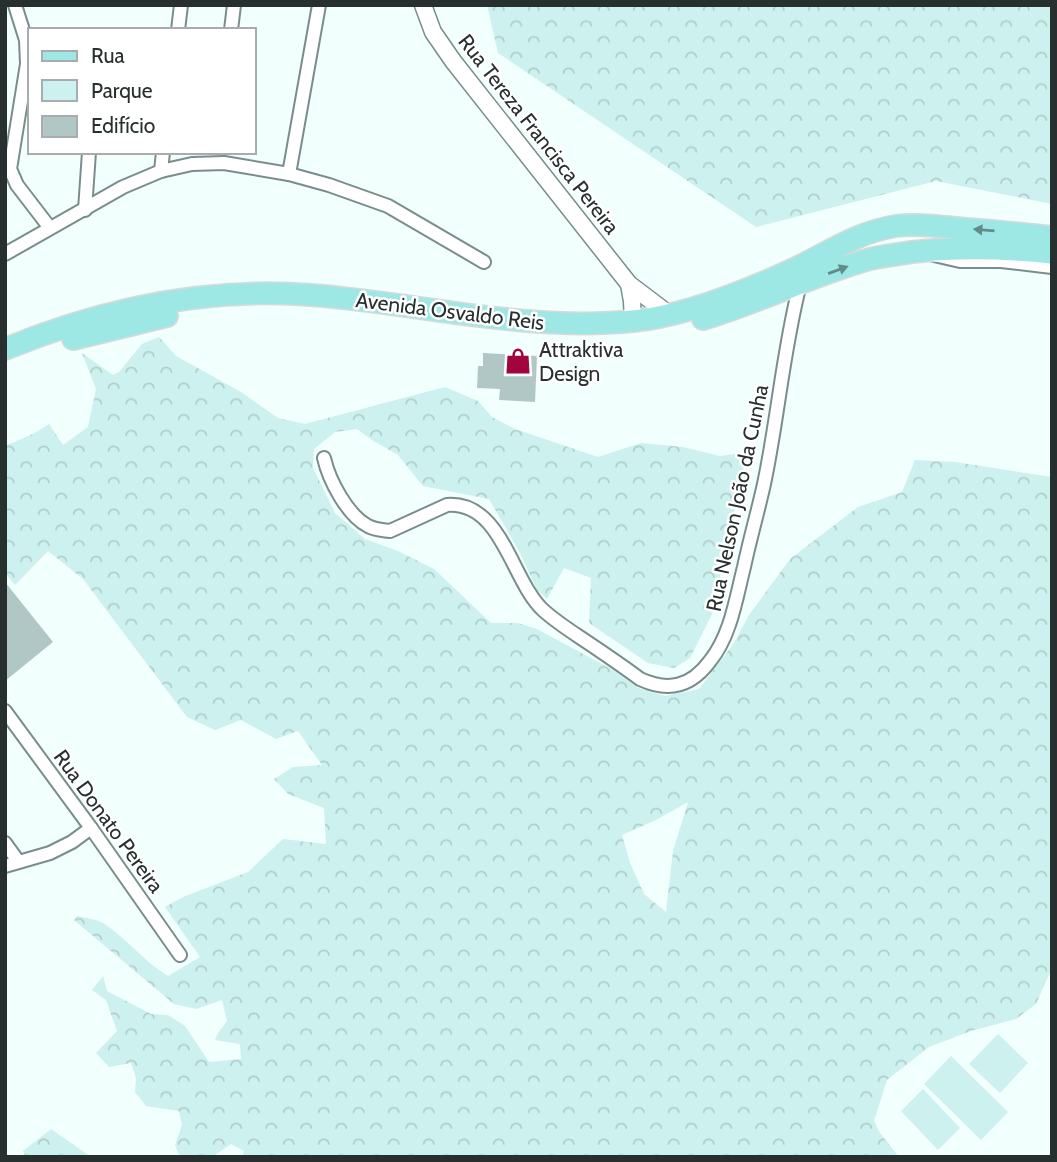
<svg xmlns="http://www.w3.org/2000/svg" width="1057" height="1162" viewBox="0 0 1057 1162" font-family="Cabin,sans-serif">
  <defs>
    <pattern id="forest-crowns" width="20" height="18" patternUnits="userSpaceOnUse" patternTransform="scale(1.75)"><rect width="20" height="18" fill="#ccf1ee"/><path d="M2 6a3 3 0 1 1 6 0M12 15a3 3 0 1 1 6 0" fill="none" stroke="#afcfcc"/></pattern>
  </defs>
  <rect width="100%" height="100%" fill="#f1fffd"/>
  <!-- green -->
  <g fill="#ccf1ee">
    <polygon points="998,1034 1028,1063 1000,1093 969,1064"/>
    <polygon points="951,1056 1008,1112 981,1140 924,1084"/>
    <polygon points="923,1089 960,1128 938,1150 901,1111"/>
  </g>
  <!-- forest -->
  <g fill="url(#forest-crowns)" fill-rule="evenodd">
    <polygon points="487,5 1052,5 1052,204 936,181 756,227 498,53"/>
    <path d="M 159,337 L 176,356 L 241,392 L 278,418 L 305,424 L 445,387 L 478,401 L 492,417 L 515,429 L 598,457 L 641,443 L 683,447 L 720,456 L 742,453 L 746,458 L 712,614 L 690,658 L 674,668 L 648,663 L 589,623 L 591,578 L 564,568 L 547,599 L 537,590 L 520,553 L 489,499 L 423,486 L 398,455 L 372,440 L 357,429 L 335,432 L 314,449 L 313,468 L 335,513 L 365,539 L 398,551 L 434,569 L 491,623 L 518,623 L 537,629 L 615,671 L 638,688 L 665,696 L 699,689 L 734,643 L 749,615 L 790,559 L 858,507 L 902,492 L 915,460 L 955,462 L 1052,477 L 1052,968 L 1036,1004 L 1016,1019 L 971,1031 L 929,1047 L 887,1080 L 874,1121 L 880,1133 L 899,1157 L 242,1157 L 244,1151 L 231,1144 L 212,1157 L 180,1157 L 175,1145 L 182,1125 L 179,1111 L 146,1106 L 135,1092 L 136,1078 L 131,1063 L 109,1067 L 96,1053 L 117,1031 L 106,1000 L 92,990 L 103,976 L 107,991 L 151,1014 L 168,1015 L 185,1026 L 209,1062 L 241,1059 L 240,1044 L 215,1040 L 218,1033 L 227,1021 L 222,1000 L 196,1009 L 174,1004 L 74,920 L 77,916 C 85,918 96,919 103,923 C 127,938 144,962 168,976 L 200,957 L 165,907 L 183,897 L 248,872 L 283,839 L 326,844 L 324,808 L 288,794 L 274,779 L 293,767 L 322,765 L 298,731 L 276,739 L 241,720 L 215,730 L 187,717 L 83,579 L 48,551 L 15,585 L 5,573 L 5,446 L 35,433 L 49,424 L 63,445 L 88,427 L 96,389 L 82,353 L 113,375 L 119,372 L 142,344 ZM 688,802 L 673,851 L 666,912 L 644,894 L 630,863 L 622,835 L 656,820 Z"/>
    <polygon points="51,1129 91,1157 25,1157 23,1151"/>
  </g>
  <!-- building -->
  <g fill="#b1c7c5">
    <polygon points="483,353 537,356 535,402 499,400 500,389 477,388 478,366 483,366"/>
    <polygon points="5,582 53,642 5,681"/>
  </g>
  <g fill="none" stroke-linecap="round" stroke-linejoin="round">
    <!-- minor casing -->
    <g stroke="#798e8c" stroke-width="16">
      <g id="minor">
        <polyline points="15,5 26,40 27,64 10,169 17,185 50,228"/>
        <polyline points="178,30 181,5"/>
        <polyline points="231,30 234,5"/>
        <polyline points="161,171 163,152"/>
        <polyline points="289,174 319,5"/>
        <polyline points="85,210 89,152"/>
        <polyline points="5,254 123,187 161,171 192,164 224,163 289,174 329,185 388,206 484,262"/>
        <polyline points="934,255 960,261 1001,261 1052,267"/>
        <path d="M 324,458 C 329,480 347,515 368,526 C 375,530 383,530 390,531 L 447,505 C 502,501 511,580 543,610 C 554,620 566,628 578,636 C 599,650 620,664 640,679 C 668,692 691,687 710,661 C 731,635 736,598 744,567 C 750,539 758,511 764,484 C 778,418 783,350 800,284"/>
        <polyline points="5,711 91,828 180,955"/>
        <polyline points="5,843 18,861"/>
        <polyline points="5,866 50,853 72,842 91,828"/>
      </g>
    </g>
    <!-- tertiary casing -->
    <g stroke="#798e8c" stroke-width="19">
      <g id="tertiary">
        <polyline points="423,5 433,32 453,61 629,284 670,315"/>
        <polyline points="629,284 632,301 633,321"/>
      </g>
    </g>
    <!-- primary casing -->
    <g stroke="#d8dada" stroke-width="24">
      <g id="primary">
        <path d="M 703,319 C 760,302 813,275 870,259 C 884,256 898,254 912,252 C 959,247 1005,248 1052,253"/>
        <polyline points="73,339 167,316"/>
        <path d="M 5,349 C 102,309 206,287 311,295 C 417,303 527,332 633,321 C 685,316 744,292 792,270 C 826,254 857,232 896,226 C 918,223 943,227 966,229 C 994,231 1023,234 1052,237"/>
      </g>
    </g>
    <!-- minor -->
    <use href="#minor" stroke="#fff" stroke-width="12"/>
    <!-- tertiary -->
    <use href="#tertiary" stroke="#fff" stroke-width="16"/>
    <!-- primary -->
    <use href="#primary" stroke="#9de8e4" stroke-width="21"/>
  </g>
  <!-- one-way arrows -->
  <defs><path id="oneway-solid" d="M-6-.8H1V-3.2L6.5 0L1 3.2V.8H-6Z" transform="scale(1.75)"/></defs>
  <g fill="#628c8a">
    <use href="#oneway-solid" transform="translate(984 230) rotate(-175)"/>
    <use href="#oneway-solid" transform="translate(838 270) rotate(-20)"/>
  </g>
  <!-- icons -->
  <defs>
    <g id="shop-bare" transform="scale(2.1)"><path d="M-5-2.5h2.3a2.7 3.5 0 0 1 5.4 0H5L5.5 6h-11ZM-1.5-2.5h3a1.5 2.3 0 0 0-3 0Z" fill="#a2043e" stroke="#fff" stroke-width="2.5" paint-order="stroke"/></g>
  </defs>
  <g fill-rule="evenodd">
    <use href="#shop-bare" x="518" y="361"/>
  </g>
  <g text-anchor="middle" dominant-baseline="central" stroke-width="5" stroke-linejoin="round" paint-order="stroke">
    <!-- street labels -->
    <g font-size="21" fill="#27302f" stroke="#fff">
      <text transform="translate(539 134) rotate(52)">Rua Tereza Francisca Pereira</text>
      <text transform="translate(450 311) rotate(7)">Avenida Osvaldo Reis</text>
      <text transform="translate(737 498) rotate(-78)">Rua Nelson João da Cunha</text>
      <text transform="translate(109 821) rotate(54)">Rua Donato Pereira</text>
    </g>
    <!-- poi labels -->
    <g font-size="21" fill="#27302f" stroke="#fff" text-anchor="start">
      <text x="539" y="349">Attraktiva<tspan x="539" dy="24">Design</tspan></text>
    </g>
  </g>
  <!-- border -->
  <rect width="1057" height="1162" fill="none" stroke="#27302f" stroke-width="14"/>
  <!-- legend -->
  <rect x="28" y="28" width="228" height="126" fill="#ffffff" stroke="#a9acac" stroke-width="2"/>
  <rect x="42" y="51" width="35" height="10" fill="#9de8e4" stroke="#a9acac" stroke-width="2"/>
  <text x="91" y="63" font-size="21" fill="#27302f">Rua</text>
  <rect x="42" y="80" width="35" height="21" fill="#ccf1ee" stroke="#a9acac" stroke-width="2"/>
  <text x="91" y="98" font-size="21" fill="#27302f">Parque</text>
  <rect x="42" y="116" width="35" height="21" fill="#b1c7c5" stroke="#a9acac" stroke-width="2"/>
  <text x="91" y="133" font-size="21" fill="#27302f">Edifício</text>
</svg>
